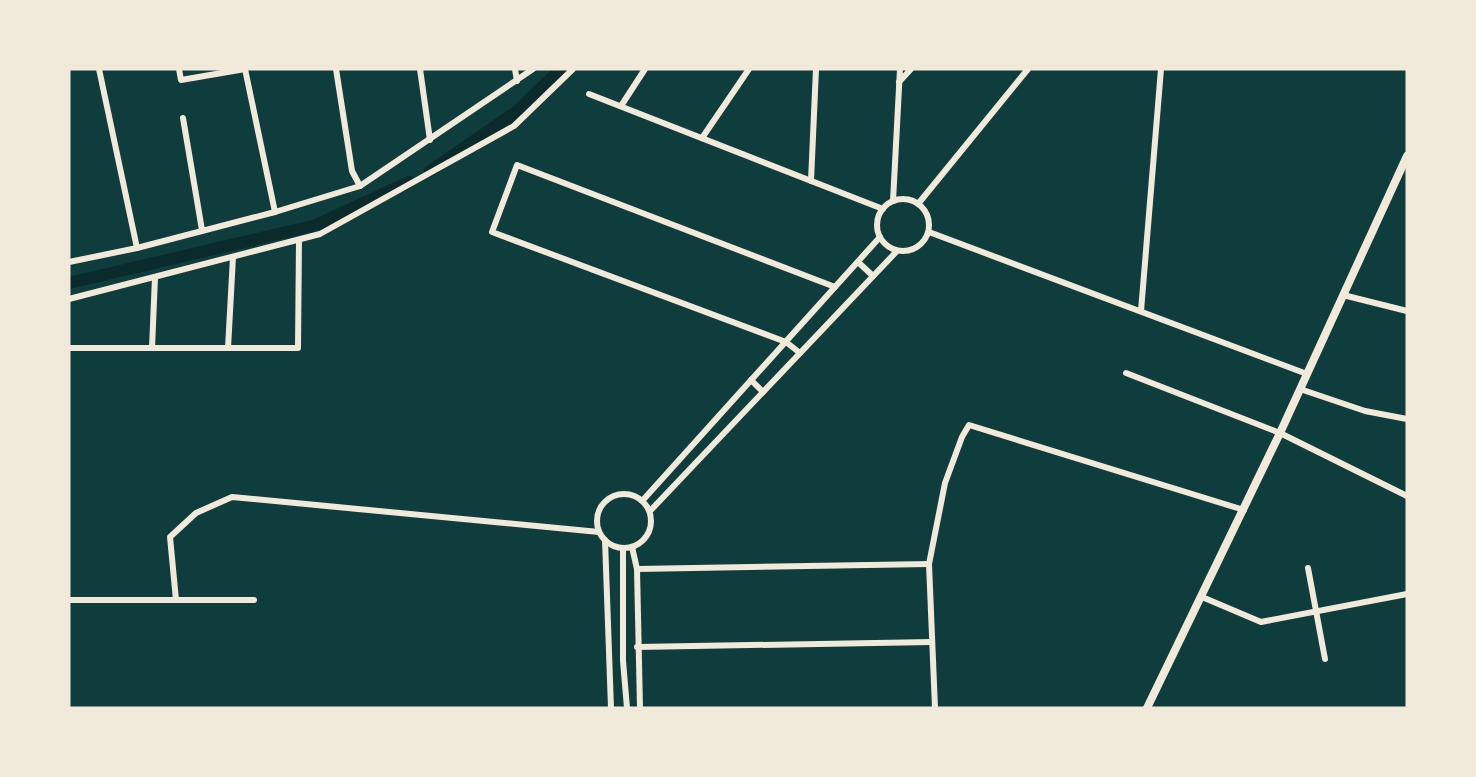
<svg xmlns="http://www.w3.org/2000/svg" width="1476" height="777" viewBox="0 0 1476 777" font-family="Karla,sans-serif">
  <rect width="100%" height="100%" fill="#0f3d3e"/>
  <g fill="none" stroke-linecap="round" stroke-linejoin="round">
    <!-- canal -->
    <g stroke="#0a2a2b" stroke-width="12">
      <polyline points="430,171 516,112 561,69"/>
      <polyline points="69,283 316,225 409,182"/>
    </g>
    <!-- minor -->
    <g stroke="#f1e9da" stroke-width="6">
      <polyline points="99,69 137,248"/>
      <polyline points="179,69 181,80 245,69 275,212"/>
      <polyline points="336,69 352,171 360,186"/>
      <polyline points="420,69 430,140"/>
      <polyline points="515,69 517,81"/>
      <polyline points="899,82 911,69"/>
      <polyline points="589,94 883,209"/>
      <polyline points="621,106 645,69"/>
      <polyline points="183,118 202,230"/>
      <polyline points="702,138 749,69"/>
      <polyline points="811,181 816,69"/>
      <circle cx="903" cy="225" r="26"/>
      <polyline points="893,201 900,69"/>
      <polyline points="918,204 1028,69"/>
      <polyline points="929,232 1307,374"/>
      <polyline points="69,262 137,248 275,212 360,186 533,69"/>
      <polyline points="858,262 873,276"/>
      <polyline points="1343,295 1407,311"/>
      <polyline points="69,299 320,234 514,126 573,69"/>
      <polyline points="1141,311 1161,69"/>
      <polyline points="69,348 298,348 299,240"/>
      <polyline points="152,348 155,277"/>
      <polyline points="228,348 233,257"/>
      <polyline points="800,353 786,342 492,232 517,165 835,287"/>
      <polyline points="1126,373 1280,433 1407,496"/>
      <polyline points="751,380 763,392"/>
      <polyline points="1300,389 1365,411 1407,419"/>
      <circle cx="624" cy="521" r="27"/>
      <polyline points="643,500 880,237"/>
      <polyline points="650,511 897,251"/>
      <polyline points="605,540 611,708"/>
      <polyline points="632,547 637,569 640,708"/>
      <polyline points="623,548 623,661 627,708"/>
      <polyline points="1308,568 1325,659"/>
      <polyline points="637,569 929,564"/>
      <polyline points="1202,597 1261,622 1407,594"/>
      <polyline points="69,600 254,600"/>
      <polyline points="176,600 170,537 196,513 232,497 599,532"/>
      <polyline points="637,647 932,642"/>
      <polyline points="935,708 929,564 945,483 962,437 969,425 1244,510"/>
    </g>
    <!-- tertiary -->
    <polyline stroke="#f1e9da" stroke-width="8" points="1147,708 1280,433 1407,156"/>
  </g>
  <!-- border -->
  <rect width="1476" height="777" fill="none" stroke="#f1e9da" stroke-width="141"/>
</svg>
